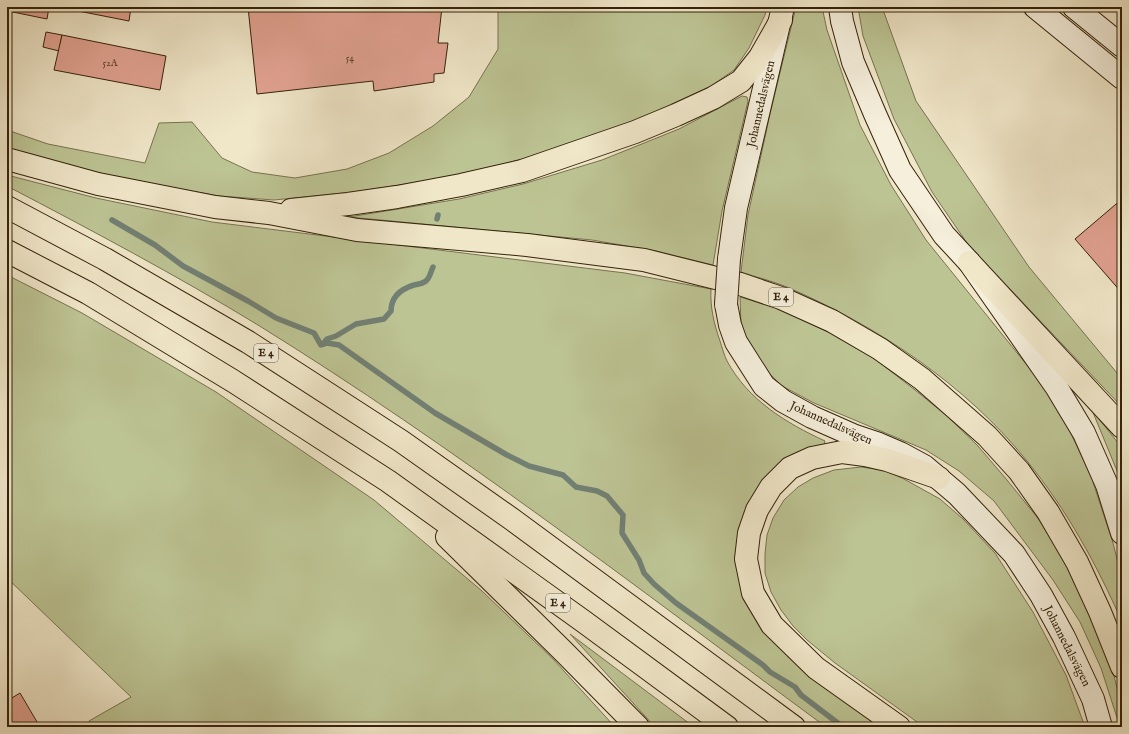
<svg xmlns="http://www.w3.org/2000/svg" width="1129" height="734" viewBox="0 0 1129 734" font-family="'IM FELL English',serif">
  <rect width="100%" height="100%" fill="#f0e7c9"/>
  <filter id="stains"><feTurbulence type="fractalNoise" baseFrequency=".005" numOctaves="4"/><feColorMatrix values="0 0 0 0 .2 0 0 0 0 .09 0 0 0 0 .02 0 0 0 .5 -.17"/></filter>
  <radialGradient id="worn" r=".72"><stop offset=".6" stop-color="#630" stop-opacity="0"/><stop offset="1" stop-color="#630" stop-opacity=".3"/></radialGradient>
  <!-- green -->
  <g fill="#bdc494" stroke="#78734f">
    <polygon points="498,7 767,7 765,15 749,48 734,70 711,86 631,123 522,159 457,176 354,192 274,200 219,196 163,186 99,173 7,150 7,130 48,144 145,163 159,123 192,122 222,158 252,172 295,178 347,169 389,153 433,126 469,97 498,49"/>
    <path d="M 796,7 L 822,7 L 827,30 L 860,125 L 891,185 L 926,240 L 1043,385 L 1068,427 L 1092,479 L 1113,543 L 1122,579 L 1122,622 C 1097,565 1067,510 1027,461 C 965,384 877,326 787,287 C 772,281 756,277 741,272 L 748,215 L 770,114 Z"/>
    <polygon points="858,7 882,7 916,101 1029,267 1122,379 1122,407 969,246 932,192 894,119 863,36"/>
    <polygon points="742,96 747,97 748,101 722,211 713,265 656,251 592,240 349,217 459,199 523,184 602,160 679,129"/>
    <path d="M 7,175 L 96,198 L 212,222 L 625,273 L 711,289 C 710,307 714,324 720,341 C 722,347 724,355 727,361 C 748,400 786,423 825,441 L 824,445 L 764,482 L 746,594 L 883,727 L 826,727 C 639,589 455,447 258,325 C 176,275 91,230 7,186 Z"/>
    <polygon points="7,275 82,313 216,392 374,500 482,591 553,659 615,727 91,727 89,721 131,697 7,578"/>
    <polygon points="740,297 780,309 826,331 875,359 915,390 946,415 978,446 1007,480 1037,517 1069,567 1111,664 1122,708 1122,727 1120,727 1101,668 1080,622 1053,580 994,501 959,471 926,450 814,403 782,386 763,367 750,349 741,325"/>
    <polygon points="1092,410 1122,448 1122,483"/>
    <polygon points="861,467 883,470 904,479 940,499 963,519 995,553 1033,612 1066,675 1085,727 924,727 835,663 807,640 793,626 781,610 771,592 765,573 765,554 767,535 773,518 784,500 798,487 813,478 834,470"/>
    <polygon points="570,634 694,727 655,727"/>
  </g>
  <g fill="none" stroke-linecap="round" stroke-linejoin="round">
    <!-- stream -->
    <g stroke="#728074" stroke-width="5.5">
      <polyline points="437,219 438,215"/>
      <polyline points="112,220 155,245 183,266 248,301 276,318 314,333 321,345 327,343 339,345 435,413 507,455 529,466 563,475 576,487 597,491 607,496 623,515 622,533 639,560 644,573 654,584 676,603 763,665 770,672 795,687 801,695 843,727"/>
      <path d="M 323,344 L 327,339 L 336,336 L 356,324 L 384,319 L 391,311 C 391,297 401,289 414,285 C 419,284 422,284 426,281 C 430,278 431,271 433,267"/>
    </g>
  </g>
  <!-- building -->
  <g fill="#e1a291" stroke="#34220a">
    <polygon points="7,7 49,7 47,19 8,11"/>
    <polygon points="58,7 131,7 129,21"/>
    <polygon points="248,7 427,7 427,9 442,7 438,43 448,43 444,73 434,74 434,82 374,91 373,81 257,94"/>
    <polygon points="46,32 62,35 59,51 43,47"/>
    <polygon points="62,35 166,56 160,90 54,70"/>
    <polygon points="1122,199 1122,293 1075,239"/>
    <polygon points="20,693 40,727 7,727 7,701"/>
  </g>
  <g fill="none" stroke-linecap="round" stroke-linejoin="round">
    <!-- secondary casing -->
    <g stroke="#34220a" stroke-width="24">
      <g id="secondary">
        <polyline points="840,7 842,21 853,62 875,114 900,170 944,235 969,262 1057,388 1084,433 1107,485 1122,533"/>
        <polyline points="1035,7 1122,78"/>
        <polyline points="1074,7 1122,46"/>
        <polyline points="729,259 736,208 783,7"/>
        <polyline points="726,304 730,325 736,342 764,386 783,401 812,417 855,436 879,444 900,453 924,466 957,494 1014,554 1041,595 1064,637 1093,699 1101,727"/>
      </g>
    </g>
    <!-- motorway casing -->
    <g stroke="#34220a" stroke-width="24">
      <g id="motorway">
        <polyline points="7,159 98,184 215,207 269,213 357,230 527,245 644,260 740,284 781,298 832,321 880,349 922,379 987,436 1019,471 1048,512 1077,562 1100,612 1122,667"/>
        <polyline points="7,207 105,259 248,342 401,441 513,520 794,727"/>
        <polyline points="291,210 348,204 397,197 461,185 522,171 635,132 676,115 713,98 741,81 760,57 781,20"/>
        <polyline points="7,251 88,293 233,381 388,481 583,621 727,727"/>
        <polyline points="969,262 1122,427"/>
        <polyline points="447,537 563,651 638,727"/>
        <polyline points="899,727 816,668 772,625 753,593 746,559 749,533 757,510 771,487 790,468 812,458 842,452 865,455 887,460 939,478"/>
      </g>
    </g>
    <!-- secondary -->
    <use href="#secondary" stroke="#f5efdc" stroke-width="22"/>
    <!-- motorway -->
    <use href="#motorway" stroke="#f0e7c9" stroke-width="22"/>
    <!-- secondary-bridge casing -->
    <g stroke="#34220a" stroke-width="24" stroke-linecap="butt">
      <polyline id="secondary-bridge" points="726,304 729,259"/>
    </g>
    <!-- secondary-bridge -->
    <use href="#secondary-bridge" stroke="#f5efdc" stroke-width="22"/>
  </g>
  <g text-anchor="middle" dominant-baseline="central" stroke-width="3" stroke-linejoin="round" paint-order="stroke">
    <!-- number labels -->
    <g font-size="10" fill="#5f422c">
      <text x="350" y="58">54</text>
      <text x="110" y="63">52A</text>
    </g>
    <!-- shield labels -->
    <g fill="#f5efdc" stroke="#6e6049" stroke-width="1">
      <rect x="769" y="288" width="24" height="18" rx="3"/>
      <rect x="254" y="344" width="24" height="18" rx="3"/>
      <rect x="546" y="594" width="24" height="18" rx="3"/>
    </g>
    <g font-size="11" font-weight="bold" fill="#34220a">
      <text x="781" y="297">E 4</text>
      <text x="266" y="353">E 4</text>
      <text x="558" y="603">E 4</text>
    </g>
    <!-- street labels -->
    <g font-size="12" fill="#34220a" stroke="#f5efdc">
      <text transform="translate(761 104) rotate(-77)">Johannedalsvägen</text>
      <text transform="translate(831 423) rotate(24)">Johannedalsvägen</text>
      <text transform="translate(1067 646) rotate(63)">Johannedalsvägen</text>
    </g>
  </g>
  <!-- margin -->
  <rect width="1129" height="734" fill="none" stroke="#f0e7c9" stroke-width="24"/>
  <rect x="8" y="8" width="1113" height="718" fill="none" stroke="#34220a" stroke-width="2"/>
  <rect x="12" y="12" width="1105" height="710" fill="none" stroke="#34220a"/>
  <rect width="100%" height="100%" filter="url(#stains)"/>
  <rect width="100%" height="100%" fill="url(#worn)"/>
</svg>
